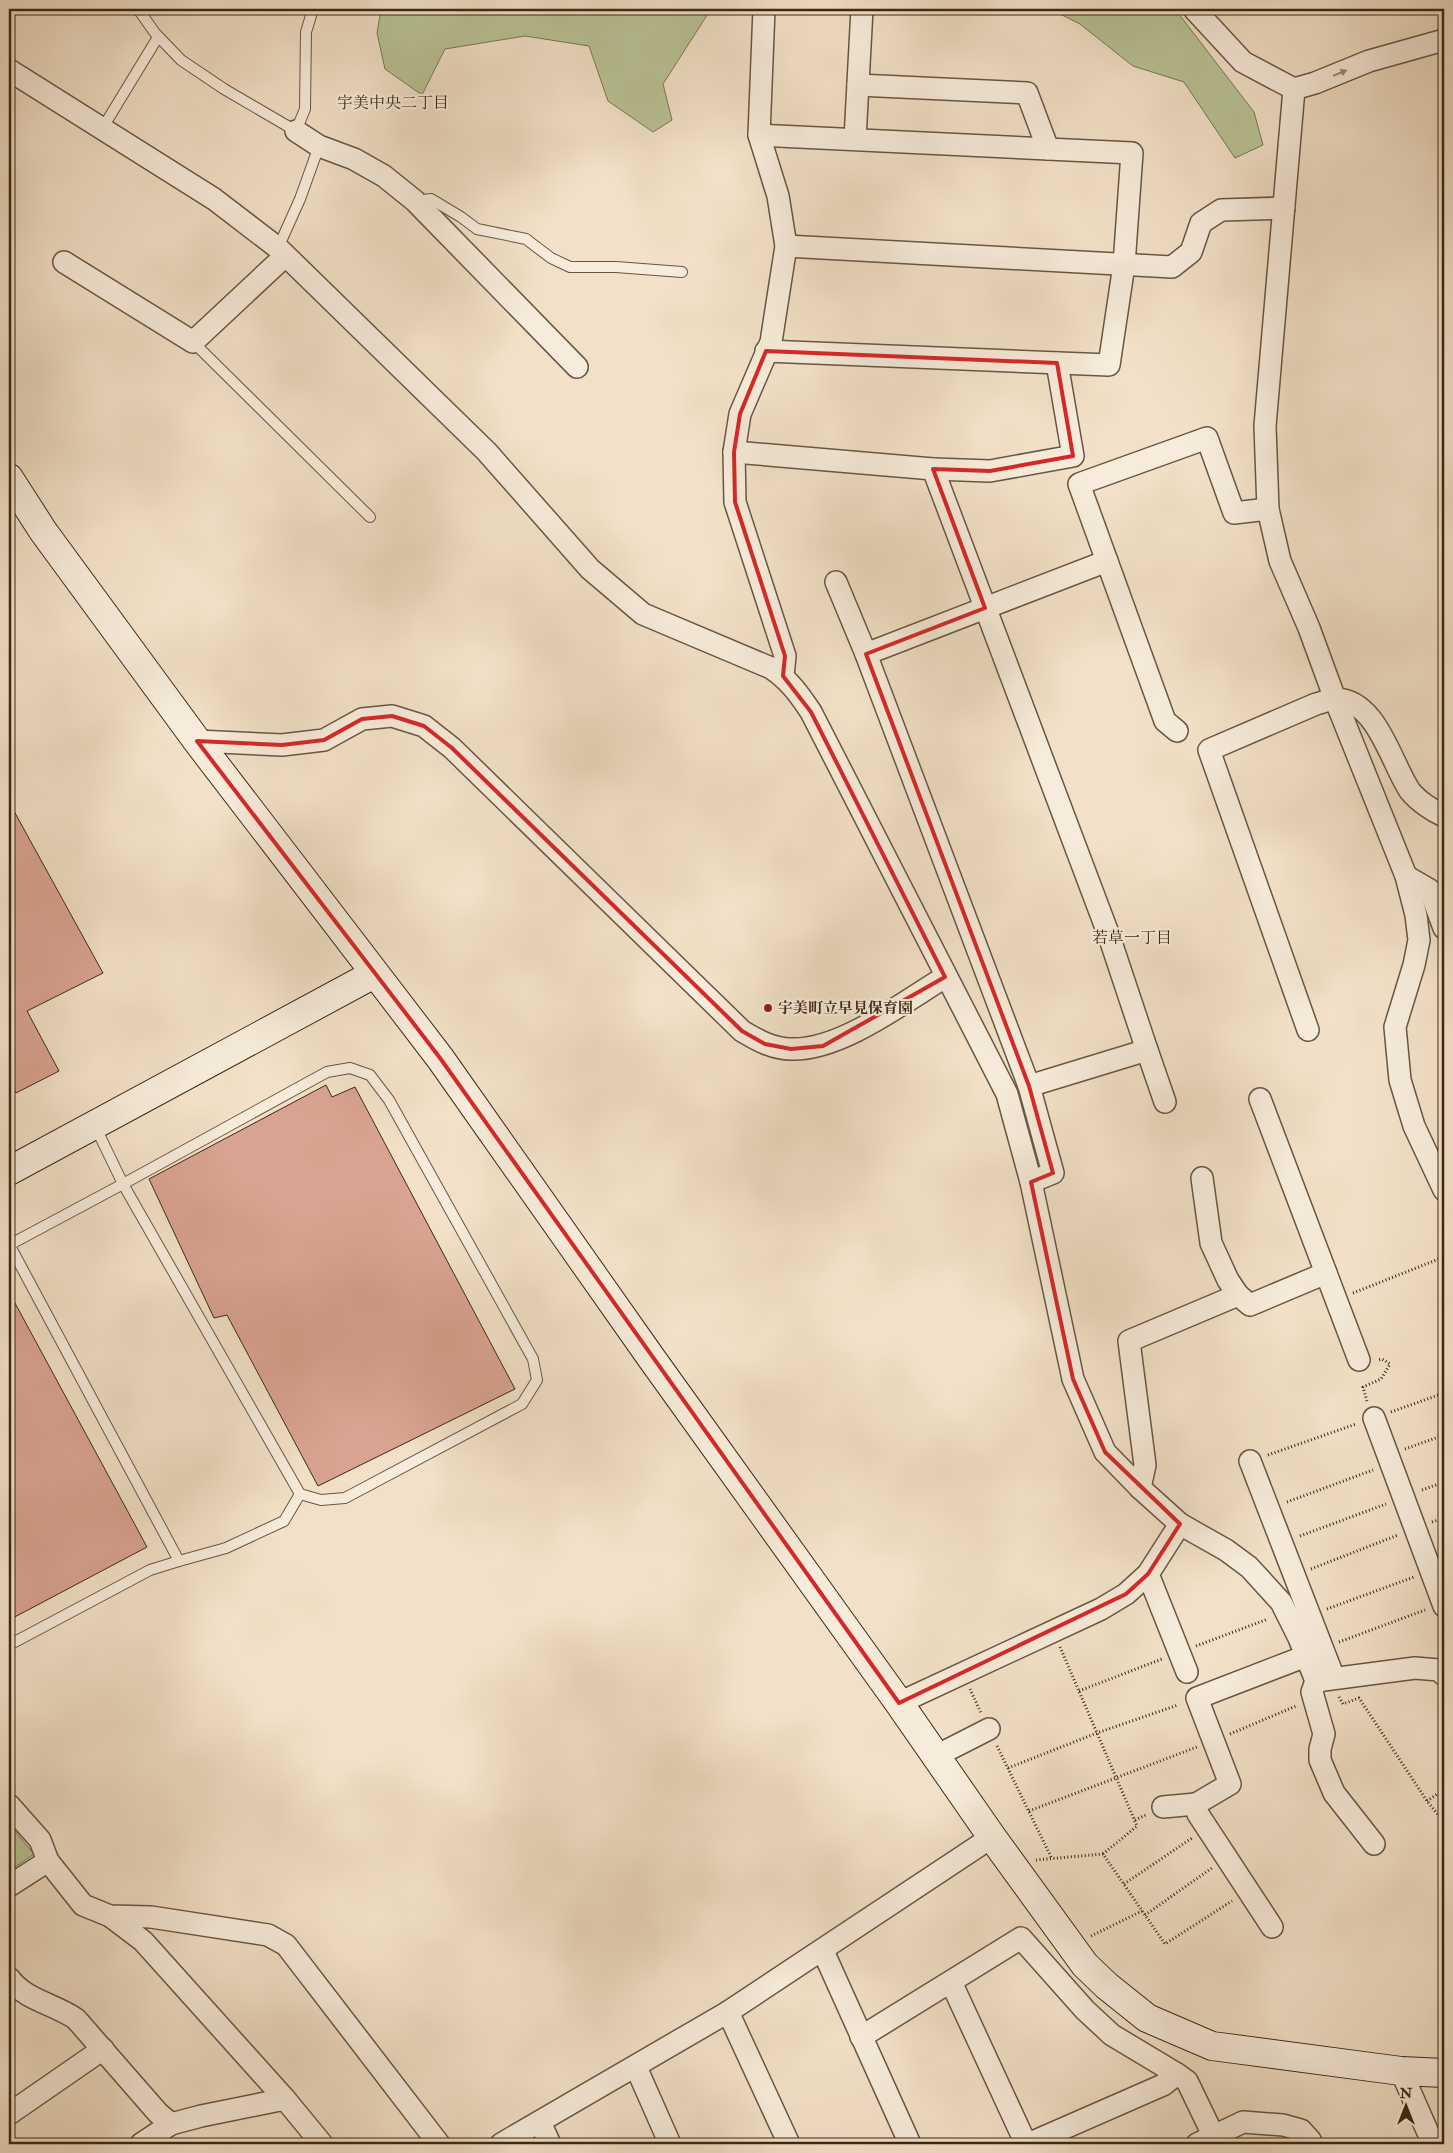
<svg xmlns="http://www.w3.org/2000/svg" width="1453" height="2153" viewBox="0 0 1453 2153" font-family="'IM FELL Double Pica','Noto Serif JP',serif">
  <rect width="100%" height="100%" fill="#f2e1c8"/>
  <filter id="stains"><feTurbulence type="fractalNoise" baseFrequency=".004" numOctaves="4"/><feColorMatrix values="0 0 0 0 .2 0 0 0 0 .09 0 0 0 0 .02 0 0 0 .5 -.17"/></filter>
  <radialGradient id="worn" r=".72"><stop offset=".6" stop-color="#630" stop-opacity="0"/><stop offset="1" stop-color="#630" stop-opacity=".3"/></radialGradient>
  <!-- green -->
  <g fill="#b9c396" stroke="#7a7655">
    <polygon points="381,9 711,9 663,84 672,120 653,132 608,101 589,46 525,36 445,49 422,95 385,69 377,33"/>
    <polygon points="1050,9 1175,9 1254,112 1263,145 1235,158 1184,82 1133,66 1080,24"/>
    <polygon points="9,1824 34,1854 9,1871"/>
  </g>
  <!-- building -->
  <g fill="#d9a391" stroke="#3a2914">
    <polygon points="9,802 103,973 27,1011 59,1071 16,1093 9,1079"/>
    <polygon points="326,1085 332,1097 355,1087 515,1389 318,1486 227,1315 214,1318 149,1179"/>
    <polygon points="9,1292 147,1547 9,1620"/>
  </g>
  <g fill="none" stroke-linecap="round" stroke-linejoin="round">
    <!-- lane casing -->
    <g stroke="#685741" stroke-width="12">
      <g id="lane">
        <polyline points="138,9 155,33 181,60 224,89 296,131 305,109 306,32 313,9"/>
        <polyline points="102,129 158,37"/>
        <polyline points="416,201 431,199 461,217 477,229 526,239 551,258 570,267 616,267 682,272"/>
        <polyline points="278,248 300,199 319,146"/>
        <polyline points="193,342 370,517"/>
        <polygon points="350,1068 370,1075 389,1100 533,1359 537,1380 522,1404 345,1498 321,1500 300,1494 123,1184 327,1072"/>
        <polyline points="9,1244 179,1561 226,1548 284,1521 300,1494"/>
        <polyline points="9,1245 123,1184 95,1126"/>
        <polyline points="9,1645 150,1570 179,1561"/>
      </g>
    </g>
    <!-- street casing -->
    <g stroke="#685741" stroke-width="24">
      <g id="street">
        <polyline points="764,9 759,135 778,196 786,246 771,342 740,414 734,452 735,502 785,656 783,676"/>
        <polyline points="1194,9 1243,62 1294,89 1315,83 1369,61 1444,40"/>
        <path d="M 9,70 L 214,199 L 278,248 L 487,452 L 590,569 L 643,614 L 771,668 C 789,680 799,694 811,712 L 1007,1094 L 1031,1182 L 1073,1379 L 1105,1452 L 1140,1488 L 1180,1524 L 1226,1550 L 1249,1567 L 1281,1602 L 1299,1638 L 1316,1681 L 1415,1668 L 1439,1670 L 1444,1675"/>
        <polyline points="858,85 1027,93 1048,149"/>
        <polyline points="1294,89 1265,426 1268,509 1280,561 1309,628 1335,699 1406,876 1416,915 1419,940 1414,965 1395,1027 1400,1080 1414,1126 1444,1190"/>
        <polyline points="296,131 319,146 354,159 384,176 415,201 577,367"/>
        <polyline points="759,135 1132,153 1124,265 1109,365 766,351"/>
        <polyline points="855,139 862,9"/>
        <polyline points="786,246 1172,267 1191,252 1201,223 1221,210 1284,208"/>
        <polyline points="64,262 193,342 285,256"/>
        <polyline points="734,452 933,469 1108,933 1147,1050 1029,1086 1053,1173 1031,1182"/>
        <polyline points="933,469 990,471 1073,456 1057,363"/>
        <polyline points="836,582 866,654 1029,1086"/>
        <polyline points="866,654 1107,561"/>
        <polyline points="1177,731 1165,721 1079,484 1207,438 1234,513 1268,509"/>
        <path d="M 197,741 L 282,745 L 324,740 L 362,719 L 392,716 L 424,726 L 452,748 L 742,1031 C 757,1040 773,1049 791,1049 C 840,1051 904,1002 945,977"/>
        <polyline points="1406,876 1430,890 1444,928"/>
        <path d="M 1308,1030 L 1209,750 L 1316,704 C 1322,703 1329,699 1335,699 C 1377,699 1391,763 1410,791 C 1418,801 1433,811 1444,816"/>
        <polyline points="1147,1050 1165,1102"/>
        <polyline points="1260,1099 1359,1360"/>
        <polyline points="1202,1178 1211,1243 1228,1280 1238,1295"/>
        <polyline points="1374,1418 1444,1606"/>
        <polyline points="1250,1461 1334,1678"/>
        <polyline points="1140,1488 1145,1465 1129,1341 1238,1295 1250,1305 1326,1273"/>
        <polyline points="1148,1574 1187,1672"/>
        <polyline points="1316,1681 1312,1692 1324,1734 1320,1749 1320,1760 1334,1793 1374,1844"/>
        <polyline points="899,1703 1101,1609 1126,1594 1148,1574 1180,1524"/>
        <polyline points="936,1756 989,1729"/>
        <polyline points="9,1805 40,1840 48,1861 83,1905 110,1916 151,1917 268,1935 286,1945 439,2144"/>
        <polyline points="1163,1807 1196,1804"/>
        <polyline points="9,1886 48,1861"/>
        <polyline points="110,1916 143,1941 285,2099"/>
        <polyline points="1272,1927 1198,1814 1196,1804 1230,1784 1197,1698 1306,1656"/>
        <polyline points="823,1951 910,2144"/>
        <path d="M 9,1978 C 26,2001 53,2003 76,2019 L 158,2113 L 171,2124 L 201,2116 L 285,2099 L 322,2144"/>
        <polyline points="951,1982 1026,2144"/>
        <polyline points="728,2012 789,2144"/>
        <polyline points="861,2037 1021,1938 1085,2010 1112,2035 1177,2074"/>
        <polyline points="636,2067 670,2144"/>
        <polyline points="1401,2071 1433,2144"/>
        <polyline points="9,2114 103,2049"/>
        <polyline points="540,2122 550,2144"/>
        <polyline points="141,2144 171,2124"/>
        <polyline points="501,2144 728,2012 992,1837"/>
        <polyline points="1028,2144 1163,2085 1177,2074 1187,2081 1214,2137"/>
        <polyline points="1197,2144 1243,2122 1283,2125 1301,2130 1310,2140 1312,2144"/>
      </g>
    </g>
    <!-- secondary casing -->
    <g stroke="#3a2914" stroke-width="30">
      <g id="secondary">
        <polyline points="9,478 43,531 197,741 440,1058 652,1359 899,1703 992,1837 1085,1965 1107,1986 1147,2018 1212,2046 1401,2071 1444,2073"/>
        <polyline points="9,1171 374,974"/>
      </g>
    </g>
    <!-- path -->
    <g stroke="#3a2914" stroke-width="3" stroke-dasharray="1 2.5" stroke-linecap="butt">
      <polyline points="1353,1293 1444,1257"/>
      <polyline points="1367,1401 1363,1387 1381,1379 1390,1364 1382,1359 1378,1360"/>
      <polyline points="1391,1412 1444,1393"/>
      <polyline points="1405,1449 1444,1435"/>
      <polyline points="1268,1455 1356,1424"/>
      <polyline points="1422,1490 1444,1482"/>
      <polyline points="1287,1502 1373,1470"/>
      <polyline points="1432,1522 1444,1518"/>
      <polyline points="1300,1536 1386,1504"/>
      <polyline points="1311,1569 1398,1535"/>
      <polyline points="1327,1609 1414,1577"/>
      <polyline points="1339,1642 1425,1610"/>
      <polyline points="1196,1646 1268,1619"/>
      <polyline points="1060,1647 1137,1826 1103,1854"/>
      <polyline points="970,1689 981,1713"/>
      <polyline points="1079,1691 1162,1659"/>
      <polyline points="1339,1697 1343,1704 1359,1698 1427,1801 1444,1822"/>
      <polyline points="1230,1734 1296,1706"/>
      <polyline points="997,1746 1052,1859"/>
      <polyline points="1008,1768 1097,1733 1178,1705"/>
      <polyline points="1427,1801 1444,1789"/>
      <polyline points="1029,1811 1197,1747"/>
      <polyline points="1135,1820 1146,1815"/>
      <polyline points="1036,1860 1103,1854 1165,1944 1232,1901"/>
      <polyline points="1124,1884 1192,1838"/>
      <polyline points="1145,1915 1212,1868"/>
      <polyline points="1091,1936 1142,1911"/>
    </g>
    <!-- lane -->
    <use href="#lane" stroke="#f7ecdb" stroke-width="10"/>
    <!-- street -->
    <use href="#street" stroke="#f7ecdb" stroke-width="21"/>
    <!-- secondary -->
    <use href="#secondary" stroke="#f7ecdb" stroke-width="28"/>
  </g>
  <!-- one-way arrows -->
  <defs><path id="oneway-solid" d="M-6-.8H1V-3.2L6.5 0L1 3.2V.8H-6Z" transform="scale(1.25)"/></defs>
  <use fill="#988a78" href="#oneway-solid" transform="translate(1340 73) rotate(-22)"/>
  <!-- marked area -->
  <path fill="none" stroke="#d62828" stroke-width="4" stroke-linejoin="round" d="M 766,351 L 1057,363 L 1073,456 L 990,471 L 933,469 L 985,608 L 866,654 L 1029,1086 L 1053,1173 L 1031,1182 L 1073,1379 L 1105,1452 L 1180,1524 L 1148,1574 L 1126,1594 L 899,1703 L 440,1058 L 197,741 L 282,745 L 324,740 L 362,719 L 392,716 L 424,726 L 452,748 L 742,1031 L 765,1044 L 791,1049 L 823,1046 L 945,977 L 811,712 L 783,676 L 785,656 L 735,502 L 734,452 L 740,414 Z"/>
  <!-- markers -->
  <circle fill="#8f2418" stroke="#f7ecdb" stroke-width="2" cx="768" cy="1008" r="5"/>
  <g text-anchor="middle" dominant-baseline="central" stroke-width="4.5" stroke-linejoin="round" paint-order="stroke">
    <!-- poi labels -->
    <g font-size="15" font-weight="bold" fill="#3a2914" stroke="#f7ecdb" text-anchor="start">
      <text x="778" y="1008">宇美町立早見保育園</text>
    </g>
    <!-- neighbourhood labels -->
    <g font-size="16" fill="#3a2914" stroke="#f7ecdb">
      <text x="393" y="103">宇美中央二丁目</text>
      <text x="1132" y="938">若草一丁目</text>
    </g>
  </g>
  <!-- margin -->
  <rect width="1453" height="2153" fill="none" stroke="#f2e1c8" stroke-width="30"/>
  <rect x="10" y="10" width="1433" height="2133" fill="none" stroke="#3a2914" stroke-width="2.5"/>
  <rect x="15" y="15" width="1423" height="2123" fill="none" stroke="#3a2914"/>
  <!-- north arrow -->
  <g transform="translate(1406 2106)" stroke="#f7ecdb" stroke-width="4" paint-order="stroke">
  <path d="M0-4L9 19L0 12L-9 19Z" fill="#3a2914"/>
  <text y="-8" font-size="14" font-weight="bold" text-anchor="middle" fill="#3a2914">N</text>
  </g>
  <rect width="100%" height="100%" filter="url(#stains)"/>
  <rect width="100%" height="100%" fill="url(#worn)"/>
</svg>
